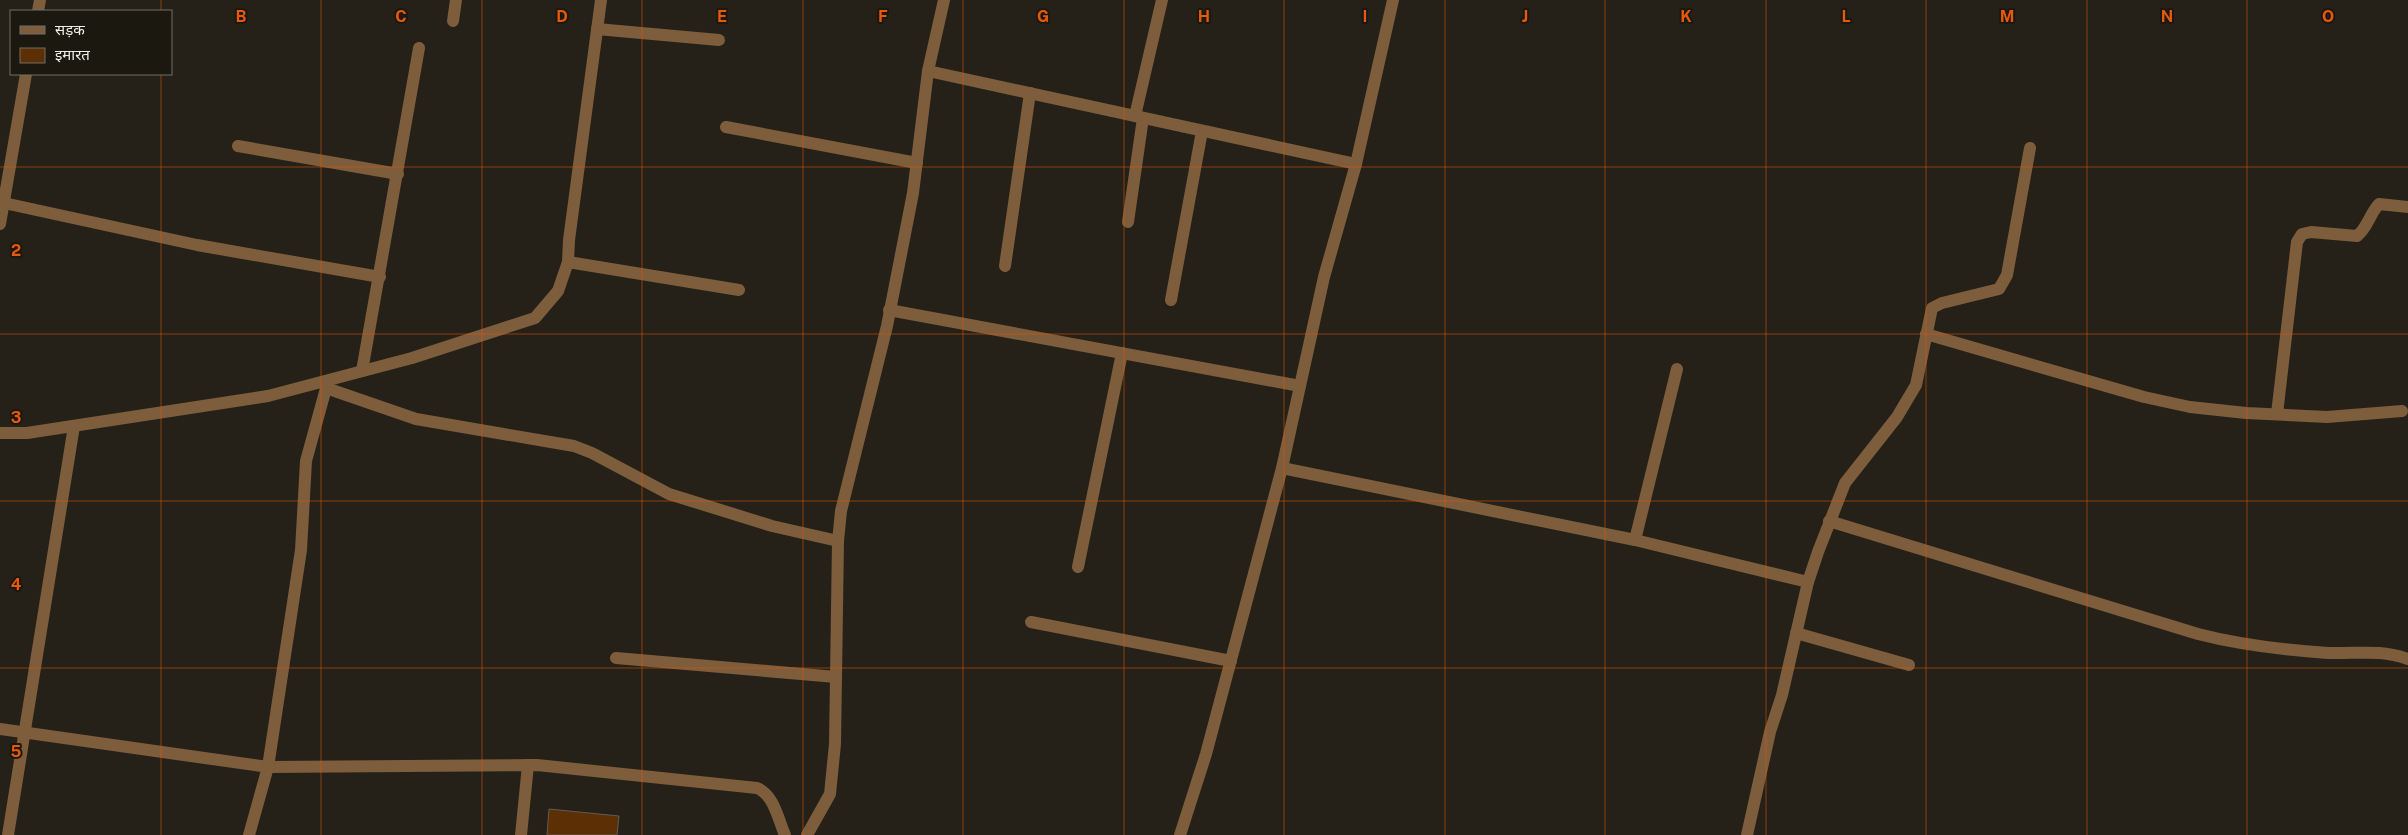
<svg xmlns="http://www.w3.org/2000/svg" width="2408" height="835" viewBox="0 0 2408 835" font-family="'Public Sans','Noto Sans Devanagari',sans-serif">
  <rect width="100%" height="100%" fill="#252118"/>
  <!-- building -->
  <polygon fill="#5c2f04" stroke="#645a53" points="549,809 619,816 617,835 547,835"/>
  <g fill="none" stroke-linecap="round" stroke-linejoin="round">
    <!-- minor -->
    <g stroke="#7d5d3b" stroke-width="12">
      <polyline points="38,11 40,0"/>
      <polyline points="453,21 456,0"/>
      <polyline points="597,29 719,40"/>
      <polyline points="928,71 1356,164"/>
      <polyline points="1135,116 1162,0"/>
      <polyline points="726,127 917,163"/>
      <polyline points="238,146 398,174"/>
      <polyline points="4,203 197,245 380,277"/>
      <polyline points="1128,222 1143,118"/>
      <polyline points="0,224 26,74"/>
      <polyline points="568,262 739,290"/>
      <polyline points="1005,266 1030,93"/>
      <polyline points="1171,300 1202,131"/>
      <polyline points="889,310 1300,386"/>
      <polyline points="1926,334 2144,397 2190,407 2246,413 2327,417 2402,411"/>
      <polyline points="362,371 419,48"/>
      <polyline points="326,388 416,419 574,446 592,453 669,494 772,526 838,541"/>
      <path d="M 2277,414 L 2297,242 L 2302,234 L 2311,232 L 2357,236 C 2368,227 2369,215 2379,204 L 2408,207"/>
      <polyline points="0,433 27,433 268,396 412,358 535,318 558,291 568,262 569,240 601,0"/>
      <polyline points="1282,468 1635,540 1808,582"/>
      <path d="M 1829,521 L 2198,634 C 2241,645 2283,650 2328,653 C 2357,654 2379,649 2408,659"/>
      <polyline points="1635,540 1677,369"/>
      <polyline points="1078,567 1122,353"/>
      <polyline points="1031,622 1231,661"/>
      <polyline points="1796,633 1909,665"/>
      <polyline points="616,658 836,677"/>
      <path d="M 0,729 L 268,767 L 537,765 L 757,788 C 774,795 778,819 785,835"/>
      <polyline points="8,835 74,426"/>
      <polyline points="249,835 268,767 301,550 306,461 328,381"/>
      <polyline points="521,835 528,765"/>
      <polyline points="807,835 830,794 835,744 838,541 841,511 887,326 913,193 928,71 944,0"/>
      <polyline points="1180,835 1206,754 1282,468 1324,277 1356,164 1393,0"/>
      <polyline points="1747,835 1770,732 1782,695 1808,582 1818,552 1845,483 1897,417 1916,385 1932,308 1942,303 1999,289 2007,275 2030,148"/>
    </g>
  </g>
  <!-- grid -->
  <path fill="none" stroke="#e8590c" stroke-width="1" stroke-opacity="0.55" d="M 161,0 L 161,11M 321,0 L 321,835M 482,0 L 482,835M 642,0 L 642,835M 803,0 L 803,835M 963,0 L 963,835M 1124,0 L 1124,835M 1284,0 L 1284,835M 1445,0 L 1445,835M 1605,0 L 1605,835M 1766,0 L 1766,835M 1926,0 L 1926,835M 2087,0 L 2087,835M 2247,0 L 2247,835M 161,74 L 161,835M 0,167 L 2408,167M 0,334 L 2408,334M 0,501 L 2408,501M 0,668 L 2408,668"/>
  <g font-size="16" text-anchor="middle" font-weight="bold" fill="#e8590c" stroke="#1b180f" stroke-width="4" stroke-linejoin="round" paint-order="stroke">
    <text x="241" y="22">B</text>
    <text x="401" y="22">C</text>
    <text x="562" y="22">D</text>
    <text x="722" y="22">E</text>
    <text x="883" y="22">F</text>
    <text x="1043" y="22">G</text>
    <text x="1204" y="22">H</text>
    <text x="1365" y="22">I</text>
    <text x="1525" y="22">J</text>
    <text x="1686" y="22">K</text>
    <text x="1846" y="22">L</text>
    <text x="2007" y="22">M</text>
    <text x="2167" y="22">N</text>
    <text x="2328" y="22">O</text>
    <text x="16" y="256">2</text>
    <text x="16" y="423">3</text>
    <text x="16" y="590">4</text>
    <text x="16" y="757">5</text>
  </g>
  <!-- legend -->
  <rect x="10" y="10" width="162" height="65" fill="#1b180f" stroke="#706e66"/>
  <rect x="20" y="26" width="25" height="8" fill="#7d5d3b" stroke="#706e66"/>
  <text x="55" y="35" font-size="15" fill="#f0eee8">सड़क</text>
  <rect x="20" y="48" width="25" height="15" fill="#5c2f04" stroke="#706e66"/>
  <text x="55" y="60" font-size="15" fill="#f0eee8">इमारत</text>
</svg>
